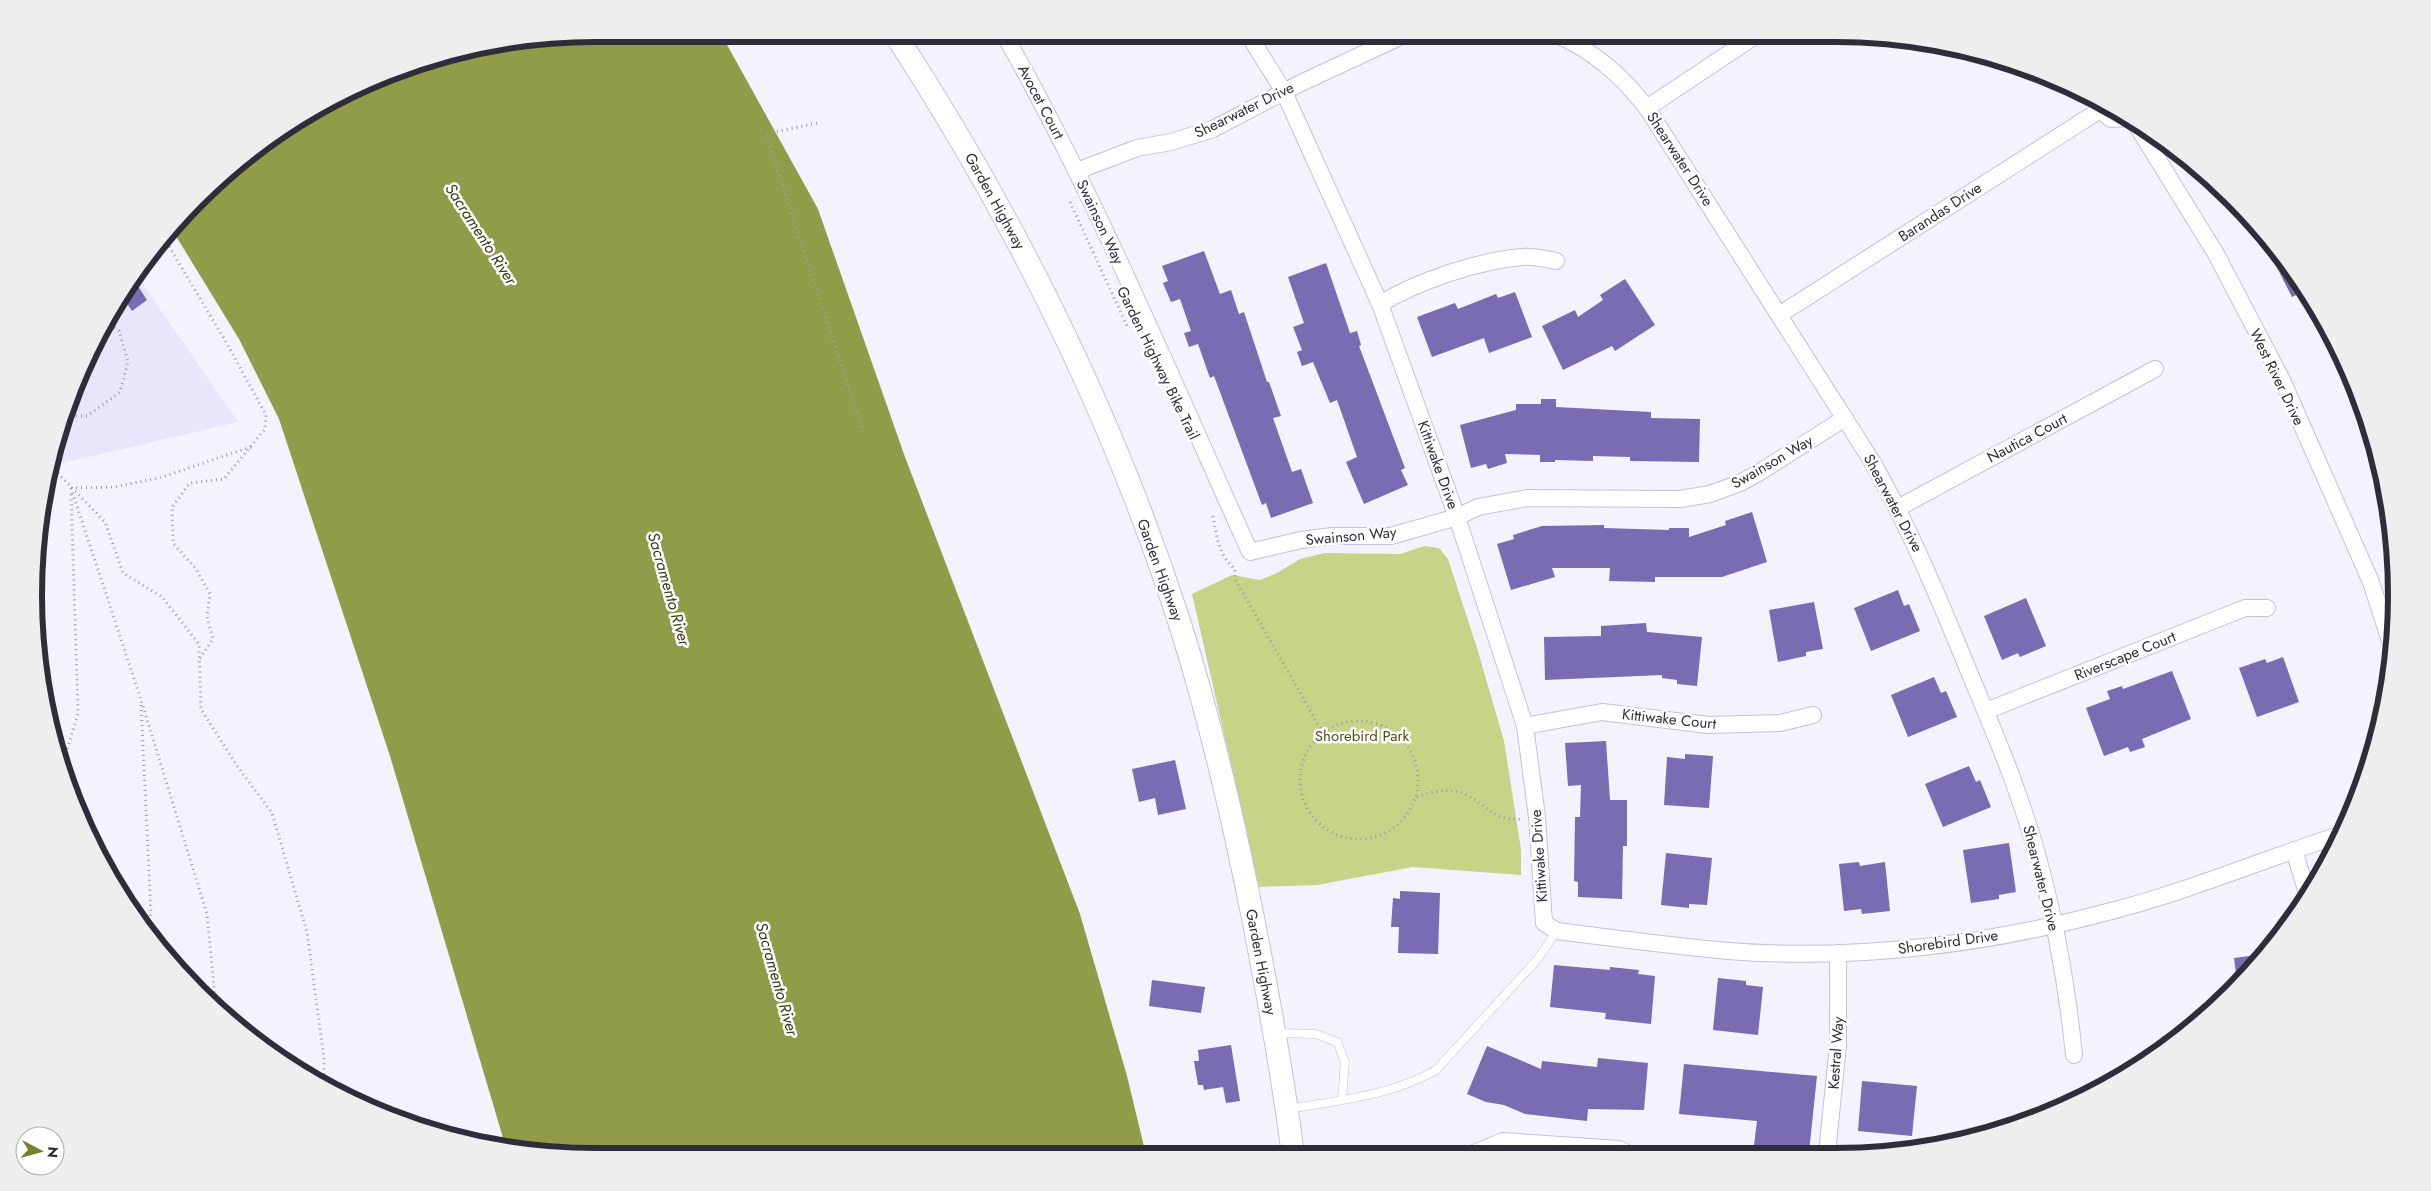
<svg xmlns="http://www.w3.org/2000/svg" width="2431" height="1191" viewBox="0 0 2431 1191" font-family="Jost,sans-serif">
  <rect width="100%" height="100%" fill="#f3f2fe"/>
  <!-- built -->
  <polygon fill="#e8e5fd" points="137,276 238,422 54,465 52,462 76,381 109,314"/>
  <!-- green -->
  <polygon fill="#c7d387" points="1424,546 1439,548 1448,559 1477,648 1504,741 1521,849 1521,875 1413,867 1317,885 1259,887 1192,594 1232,575 1260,580 1277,573 1300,559 1325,553 1400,554"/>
  <!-- water -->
  <polygon fill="#919c49" points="595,34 721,34 818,209 905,457 1080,914 1127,1076 1146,1155 595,1157 506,1148 390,756 279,419 239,339 171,228 253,150 315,109 415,64 486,44"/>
  <!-- building -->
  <g fill="#796cb3">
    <polygon points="2275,250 2303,284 2306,290 2292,297 2270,254"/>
    <polygon points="1204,251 1220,294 1231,290 1239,314 1244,312 1267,382 1269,382 1281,416 1273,418 1292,472 1301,469 1313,503 1271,518 1266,503 1262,505 1214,376 1210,378 1198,344 1189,347 1184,333 1191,331 1180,299 1171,302 1163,283 1168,281 1162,266"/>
    <polygon points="1326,263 1350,333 1357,331 1361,345 1359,346 1405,468 1401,470 1408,485 1364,504 1346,462 1357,457 1337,400 1330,403 1313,362 1302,366 1297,352 1302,350 1293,327 1304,323 1288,277"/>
    <polygon points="1625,279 1655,325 1615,351 1612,346 1563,370 1542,326 1575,310 1578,317 1603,300 1600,295"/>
    <polygon points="134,280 147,300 132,311 122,296"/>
    <polygon points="1515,292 1532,337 1489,353 1484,338 1432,357 1417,317 1455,303 1458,309 1496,294 1498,298"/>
    <polygon points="1541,399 1556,399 1556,407 1651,412 1651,418 1700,419 1699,462 1630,461 1630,457 1593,456 1593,461 1555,460 1555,462 1540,462 1540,455 1505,454 1507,463 1488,469 1486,464 1471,468 1460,425 1516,410 1516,404 1541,404"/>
    <polygon points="1752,512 1767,562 1722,577 1655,577 1655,582 1609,581 1610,568 1552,568 1555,577 1511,590 1497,544 1514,539 1513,535 1542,526 1604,525 1604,528 1669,530 1669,528 1689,528 1689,537 1726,525 1725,521"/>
    <polygon points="1898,590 1904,606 1909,604 1920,631 1871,651 1854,608"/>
    <polygon points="2026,598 2046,646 2020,657 2018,653 2002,660 1984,616"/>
    <polygon points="1814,602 1823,649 1806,652 1806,656 1778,662 1769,610"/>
    <polygon points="1646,623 1647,632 1702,637 1697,686 1677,684 1677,680 1662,678 1662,675 1545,680 1544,637 1601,636 1601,626"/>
    <polygon points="2283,657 2299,702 2257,717 2239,668 2265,659 2267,663"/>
    <polygon points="2172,671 2191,719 2142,739 2145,747 2130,752 2128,747 2104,756 2086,708 2110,699 2107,691 2122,686 2123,689"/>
    <polygon points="1934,677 1941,693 1946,691 1957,717 1908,737 1891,695"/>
    <polygon points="1606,741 1610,800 1627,800 1627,846 1623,846 1622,899 1578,897 1578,882 1574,881 1575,817 1580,817 1581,785 1568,786 1565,743"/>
    <polygon points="1685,754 1713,756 1709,808 1664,805 1667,757 1685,759"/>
    <polygon points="1175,760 1186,809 1158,815 1155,798 1139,802 1132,769"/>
    <polygon points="1969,766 1976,782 1980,780 1991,807 1943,827 1925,784"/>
    <polygon points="2009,843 2016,892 1999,895 1999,899 1971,903 1963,850"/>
    <polygon points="1666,853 1712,858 1707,905 1689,904 1689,908 1661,905"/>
    <polygon points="1859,862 1860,866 1885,862 1890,911 1862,914 1861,909 1844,911 1839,864"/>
    <polygon points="1400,891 1440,893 1438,954 1398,953 1399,927 1391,927 1393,898 1400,899"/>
    <polygon points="2265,954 2237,982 2234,958"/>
    <polygon points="1554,965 1610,970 1610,967 1639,970 1638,974 1655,976 1651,1024 1605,1019 1606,1013 1550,1007"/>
    <polygon points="1718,978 1746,981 1746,985 1763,987 1758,1035 1713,1030"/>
    <polygon points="1152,980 1205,987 1201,1013 1149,1006"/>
    <polygon points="1231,1045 1240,1101 1226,1103 1223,1087 1204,1090 1203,1085 1198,1085 1194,1061 1199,1061 1198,1050"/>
    <polygon points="1487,1046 1541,1069 1542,1061 1597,1067 1598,1058 1648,1063 1644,1110 1588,1109 1587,1121 1525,1114 1504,1105 1486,1102 1467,1094"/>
    <polygon points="1684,1064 1817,1076 1809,1152 1795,1150 1794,1153 1753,1153 1757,1121 1679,1114"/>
    <polygon points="1862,1081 1917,1086 1912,1136 1858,1131"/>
  </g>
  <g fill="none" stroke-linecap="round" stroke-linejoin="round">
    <!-- lane casing -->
    <g stroke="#c3c0de" stroke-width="9">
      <g id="lane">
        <polyline points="1277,1033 1316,1034 1337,1042 1345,1062 1342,1099"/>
        <path d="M 1289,1109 C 1339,1100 1391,1096 1436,1070 L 1536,961 L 1557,931"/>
      </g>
    </g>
    <!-- street casing -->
    <g stroke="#c3c0de" stroke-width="18">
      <g id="street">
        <path d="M 1004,34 C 1098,200 1171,378 1250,552 L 1301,540 L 1332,536 L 1391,536 L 1457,517 L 1478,507 L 1528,498 L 1680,499 L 1710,494 L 1740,483 L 1760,472 L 1845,418"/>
        <path d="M 1248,34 L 1284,92 L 1380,304 L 1457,517 L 1525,726 L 1537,817 L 1544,923 L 1557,931 C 1614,938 1671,946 1728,951 C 1857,961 1991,944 2115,910 C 2192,890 2264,859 2340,835"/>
        <path d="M 1555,34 C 1594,51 1621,75 1647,108 L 1873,463 C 1909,527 1937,594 1965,662 C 1982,704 2001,746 2016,789 C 2047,874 2065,965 2074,1055"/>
        <polyline points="2097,101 2100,110 2111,119 2129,118"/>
        <polyline points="1647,108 1758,34"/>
        <polyline points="2134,121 2216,254 2282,380 2371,582 2392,647"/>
        <polyline points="1077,171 1137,148 1171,142 1213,129 1301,83 1406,34"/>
        <path d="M 1380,304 C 1418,281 1477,261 1522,257 C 1533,256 1545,259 1556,261"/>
        <polyline points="1779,315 2100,110"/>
        <polyline points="1898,508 2155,369"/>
        <polyline points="1986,711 2245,608 2267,608"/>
        <polyline points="1525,726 1602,712 1708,725 1780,723 1813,715"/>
        <polyline points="2294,850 2307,893"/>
        <polyline points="1474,1153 1503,1141 1619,1149 1627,1153"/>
        <polyline points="1827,1153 1838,1045 1838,953"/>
      </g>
    </g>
    <!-- secondary casing -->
    <g stroke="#c3c0de" stroke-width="24">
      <path id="secondary" d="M 895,34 C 1014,217 1113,416 1180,624 C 1211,722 1234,822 1254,923 C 1269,1000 1283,1077 1293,1155"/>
    </g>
    <!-- path -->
    <g stroke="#9d9ca8" stroke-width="3" stroke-dasharray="1 4" stroke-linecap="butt">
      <polyline points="817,123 766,134 864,434"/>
      <polyline points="1070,202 1127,326"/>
      <polyline points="164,238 226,342 266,415 265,429 224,479 190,483 172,507 173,543 196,569 210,594 207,617 213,639 199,660"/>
      <polyline points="66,416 87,416 120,392 128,362 119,331 106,322"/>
      <polyline points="51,466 105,522 123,573 162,597 199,644 201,709 237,766 272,813 307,932 324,1059 324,1084"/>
      <polyline points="71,488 141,700 207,914 216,1009"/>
      <polyline points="71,488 114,487 159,478 251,447"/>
      <path d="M 1213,516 C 1217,536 1218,555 1235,569 L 1235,579 L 1323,733"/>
      <polyline points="141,705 151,913 148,934"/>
      <circle cx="1359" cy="780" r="59"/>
      <polyline points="62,768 78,713 71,493"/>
      <path d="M 1417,797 C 1480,773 1476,823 1521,819"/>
    </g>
    <!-- lane -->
    <use href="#lane" stroke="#fff" stroke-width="8"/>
    <!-- street -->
    <use href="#street" stroke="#fff" stroke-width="16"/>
    <!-- secondary -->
    <use href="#secondary" stroke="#fff" stroke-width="22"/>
  </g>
  <g text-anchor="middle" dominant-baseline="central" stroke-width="5" stroke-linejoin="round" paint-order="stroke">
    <!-- street labels -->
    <g font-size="15" fill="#2f2d39" stroke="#fff">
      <text transform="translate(1041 102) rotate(62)">Avocet Court</text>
      <text transform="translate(1244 110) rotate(-26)">Shearwater Drive</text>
      <text transform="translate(1680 159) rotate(57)">Shearwater Drive</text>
      <text transform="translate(995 201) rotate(61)">Garden Highway</text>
      <text transform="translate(1940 212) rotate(-33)">Barandas Drive</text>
      <text transform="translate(1100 222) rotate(65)">Swainson Way</text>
      <text transform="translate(1158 363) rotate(64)">Garden Highway Bike Trail</text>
      <text transform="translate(2277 377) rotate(64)">West River Drive</text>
      <text transform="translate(2027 438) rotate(-28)">Nautica Court</text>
      <text transform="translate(1772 462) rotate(-30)">Swainson Way</text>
      <text transform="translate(1438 465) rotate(70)">Kittiwake Drive</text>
      <text transform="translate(1893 503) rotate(62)">Shearwater Drive</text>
      <text transform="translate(1351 536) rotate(-5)">Swainson Way</text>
      <text transform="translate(1160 570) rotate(70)">Garden Highway</text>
      <text transform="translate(2125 656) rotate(-22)">Riverscape Court</text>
      <text transform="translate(1669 719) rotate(6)">Kittiwake Court</text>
      <text transform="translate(1539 856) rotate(-94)">Kittiwake Drive</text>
      <text transform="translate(2041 878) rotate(76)">Shearwater Drive</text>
      <text transform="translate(1948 942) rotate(-8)">Shorebird Drive</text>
      <text transform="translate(1261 962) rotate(79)">Garden Highway</text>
      <text transform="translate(1836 1053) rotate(-86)">Kestral Way</text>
    </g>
    <!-- park labels -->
    <g font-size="15" fill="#495012" stroke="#fff">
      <text x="1362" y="736">Shorebird Park</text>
    </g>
    <!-- water labels -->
    <g font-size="16" font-style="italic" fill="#373c18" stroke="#fff">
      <text transform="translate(481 234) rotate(57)">Sacramento River</text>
      <text transform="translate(669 589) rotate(74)">Sacramento River</text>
      <text transform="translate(777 979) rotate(74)">Sacramento River</text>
    </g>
  </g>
  <!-- crop -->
  <path d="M0 0H2431V1191H0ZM595 42H1835A553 553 0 0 1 2388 595V595A553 553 0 0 1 1835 1148H595A553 553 0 0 1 42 595V595A553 553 0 0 1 595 42Z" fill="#eeeeef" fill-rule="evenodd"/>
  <path fill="none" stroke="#2f2d39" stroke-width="6" d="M595 42H1835A553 553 0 0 1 2388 595V595A553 553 0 0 1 1835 1148H595A553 553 0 0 1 42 595V595A553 553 0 0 1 595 42Z"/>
  <!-- north arrow -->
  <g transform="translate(40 1151) rotate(96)"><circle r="24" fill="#ffffff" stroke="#acabb0"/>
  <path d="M0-4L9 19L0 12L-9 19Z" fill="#76802d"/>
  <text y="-8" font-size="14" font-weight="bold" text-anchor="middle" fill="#2f2d39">N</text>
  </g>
</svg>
